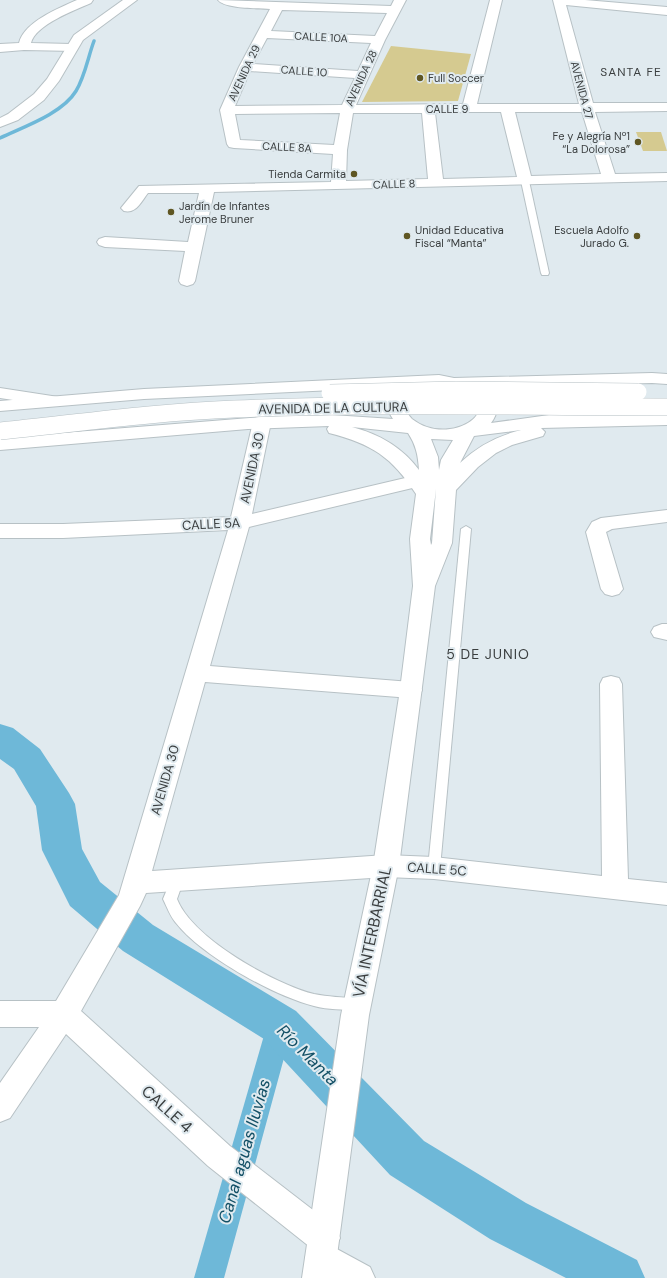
<svg xmlns="http://www.w3.org/2000/svg" width="667" height="1278" viewBox="0 0 667 1278" font-family="'DM Sans',sans-serif">
  <rect width="100%" height="100%" fill="#e0eaef"/>
  <!-- green -->
  <g fill="#d5ca90">
    <polygon points="391,46 471,54 458,101 362,102"/>
    <polygon points="636,132 661,132 667,151 643,151"/>
  </g>
  <g fill="none" stroke-linecap="round" stroke-linejoin="round">
    <!-- stream -->
    <path stroke="#6eb8d8" stroke-width="3.5" d="M 0,138 C 23,127 62,114 76,91 C 85,76 88,57 94,41"/>
    <!-- canal -->
    <polygon fill="#6eb8d8" fill-rule="evenodd" points="280,1013 289,1017 293,1025 224,1278 194,1278 267,1025 271,1017"/>
    <!-- river -->
    <polygon fill="#6eb8d8" fill-rule="evenodd" points="0,724 13,728 40,749 69,793 75,804 82,849 100,882 153,925 296,1011 424,1141 526,1203 637,1260 645,1278 566,1278 490,1239 390,1175 264,1039 123,951 70,906 42,850 36,806 14,769 0,759"/>
    <!-- service casing -->
    <g stroke="#b7c1c5" stroke-width="2">
      <g id="service">
        <polygon points="522,179 525,179 529,181 549,273 548,275 542,275 541,273 521,181"/>
        <polygon points="466,526 471,529 440,868 439,872 434,873 429,872 428,868 461,529"/>
        <path d="M 178,874 L 183,875 L 184,879 L 177,899 C 192,938 274,984 314,994 C 328,997 343,997 357,999 L 362,1001 L 364,1005 L 362,1009 L 357,1011 C 343,1009 328,1010 314,1006 C 274,996 202,956 176,923 C 170,916 167,907 163,899 L 173,875 Z"/>
      </g>
    </g>
    <!-- minor casing -->
    <g stroke="#b7c1c5" stroke-width="2">
      <g id="minor">
        <path d="M 77,0 L 93,0 L 91,3 C 75,10 35,25 31,43 L 71,44 L 75,45 L 77,48 L 75,51 L 24,50 L 0,52 L 0,44 L 19,43 C 24,22 59,8 77,0 Z"/>
        <path d="M 218,0 L 391,6 L 394,0 L 406,0 L 385,40 L 356,105 L 463,104 L 490,0 L 502,0 L 477,104 L 579,104 L 553,0 L 585,0 L 667,7 L 667,15 L 566,5 L 593,103 L 667,103 L 667,111 L 595,112 L 615,174 L 667,173 L 667,181 L 214,192 L 195,281 L 193,284 L 187,286 L 181,284 L 179,281 L 185,251 L 105,247 L 99,245 L 97,242 L 99,239 L 105,237 L 188,242 L 199,193 L 148,193 C 141,202 136,214 124,211 L 121,208 L 139,186 L 331,182 L 333,154 L 234,148 L 229,147 L 227,144 L 220,110 L 239,67 L 270,9 C 259,8 225,9 218,0 ZM 282,10 L 387,13 L 375,36 L 271,31 ZM 267,38 L 371,43 L 358,71 L 253,64 ZM 250,71 L 355,78 L 342,105 L 235,106 ZM 466,112 L 501,112 L 517,177 L 443,179 L 435,113 ZM 515,112 L 582,112 L 601,174 L 531,176 ZM 340,113 L 334,145 L 240,140 L 235,114 ZM 353,113 L 422,113 L 428,179 L 346,181 L 347,150 Z"/>
        <polygon points="0,388 52,396 58,397 61,401 58,405 52,406 0,398"/>
        <polygon points="262,416 269,418 271,422 252,514 418,475 425,477 428,481 425,485 249,527 210,666 411,682 419,684 422,690 419,696 411,698 205,682 152,871 386,855 434,857 602,876 600,684 603,678 611,676 619,678 622,684 628,879 667,883 667,905 434,879 386,877 146,893 140,906 81,1011 230,1146 335,1227 340,1238 335,1248 370,1267 375,1278 326,1278 310,1269 305,1258 310,1247 208,1166 66,1034 10,1118 0,1122 0,1083 39,1027 0,1027 0,1001 56,1001 119,895 228,530 63,538 0,538 0,524 63,524 231,517 253,422 255,418"/>
        <polygon points="667,510 667,522 612,529 606,532 623,589 619,594 612,596 605,594 601,589 586,532 592,522 601,518"/>
        <polygon points="662,624 667,624 667,640 654,637 651,632 654,627"/>
      </g>
    </g>
    <!-- tertiary casing -->
    <g stroke="#b7c1c5" stroke-width="2">
      <polygon id="tertiary" points="123,0 137,0 83,40 59,81 44,100 18,120 0,127 0,118 8,114 34,94 47,79 74,35"/>
    </g>
    <!-- primary casing -->
    <g stroke="#b7c1c5" stroke-width="2">
      <path id="primary" d="M 652,373 L 667,374 L 667,384 L 652,383 L 482,387 C 496,396 502,409 491,423 L 549,415 L 667,413 L 667,425 L 541,428 L 545,432 L 543,436 L 512,445 L 496,453 L 478,467 L 456,490 L 452,543 L 435,586 L 399,866 L 369,1015 L 334,1278 L 302,1278 L 341,1015 L 373,866 L 400,690 L 413,586 L 410,539 L 416,494 C 392,457 372,444 329,433 L 327,429 L 329,426 L 248,429 L 0,450 L 0,438 L 276,416 L 332,415 L 393,419 C 385,408 387,396 398,387 L 144,399 L 0,411 L 0,401 L 144,389 L 439,375 L 454,378 ZM 439,385 C 524,398 454,452 412,419 C 408,415 406,411 406,406 C 406,390 427,387 439,385 ZM 352,427 L 408,433 C 416,445 418,455 419,470 C 402,447 379,434 352,427 ZM 521,430 C 497,436 478,446 460,463 L 474,436 ZM 431,439 L 453,440 L 441,460 L 439,470 L 438,457 ZM 436,489 L 432,543 L 431,545 L 430,539 Z"/>
    </g>
    <!-- service -->
    <use href="#service" fill="#fff" fill-rule="evenodd"/>
    <!-- minor -->
    <use href="#minor" fill="#fff" fill-rule="evenodd"/>
    <!-- tertiary -->
    <use href="#tertiary" fill="#fff" fill-rule="evenodd"/>
    <!-- primary -->
    <use href="#primary" fill="#fff" fill-rule="evenodd"/>
    <!-- primary-bridge casing -->
    <g stroke="#b7c1c5" stroke-width="18" stroke-linecap="butt">
      <g id="primary-bridge">
        <polyline points="330,393 456,390 638,392"/>
        <path d="M 0,431 C 78,423 156,412 234,409 C 378,403 523,407 667,407"/>
      </g>
    </g>
    <!-- primary-bridge -->
    <use href="#primary-bridge" stroke="#fff" stroke-width="17"/>
  </g>
  <!-- markers -->
  <g fill="#5f5622" stroke="#e0eaef" stroke-width="1.5">
    <circle cx="420" cy="78" r="4"/>
    <circle cx="638" cy="142" r="4"/>
    <circle cx="354" cy="174" r="4"/>
    <circle cx="171" cy="212" r="4"/>
    <circle cx="407" cy="236" r="4"/>
    <circle cx="637" cy="236" r="4"/>
  </g>
  <g text-anchor="middle" dominant-baseline="central" stroke-width="4" stroke-linejoin="round" paint-order="stroke">
    <!-- far-street labels -->
    <g font-size="11" fill="#3a3e3f" stroke="#e0eaef">
      <text transform="translate(321 37) rotate(3)">CALLE 10A</text>
      <text transform="translate(304 71) rotate(4)">CALLE 10</text>
      <text transform="translate(244 73) rotate(-65)">AVENIDA 29</text>
      <text transform="translate(361 78) rotate(-65)">AVENIDA 28</text>
      <text transform="translate(582 90) rotate(75)">AVENIDA 27</text>
      <text x="447" y="109">CALLE 9</text>
      <text transform="translate(287 147) rotate(3)">CALLE 8A</text>
      <text transform="translate(394 184) rotate(-2)">CALLE 8</text>
    </g>
    <!-- far-poi labels -->
    <g font-size="11" fill="#3a3e3f" stroke="#e0eaef" text-anchor="start">
      <text x="428" y="78">Full Soccer</text>
      <text x="630" y="136" text-anchor="end">Fe y Alegría Nº1<tspan x="630" dy="13">“La Dolorosa”</tspan></text>
      <text x="346" y="174" text-anchor="end">Tienda Carmita</text>
      <text x="179" y="206">Jardín de Infantes<tspan x="179" dy="13">Jerome Bruner</tspan></text>
      <text x="415" y="230">Unidad Educativa<tspan x="415" dy="13">Fiscal “Manta”</tspan></text>
      <text x="629" y="230" text-anchor="end">Escuela Adolfo<tspan x="629" dy="13">Jurado G.</tspan></text>
    </g>
    <!-- far-neighbourhood labels -->
    <g font-size="12" letter-spacing="1" fill="#3a3e3f" stroke="#e0eaef">
      <text x="631" y="72">SANTA FE</text>
    </g>
    <!-- street labels -->
    <g font-size="13" fill="#3a3e3f" stroke="#e0eaef">
      <text transform="translate(333 408) rotate(-1)">AVENIDA DE LA CULTURA</text>
      <text transform="translate(252 468) rotate(-78)">AVENIDA 30</text>
      <text transform="translate(211 524) rotate(-3)">CALLE 5A</text>
      <text transform="translate(165 780) rotate(-74)">AVENIDA 30</text>
      <text transform="translate(437 869) rotate(4)">CALLE 5C</text>
    </g>
    <!-- neighbourhood labels -->
    <g font-size="14" letter-spacing="1" fill="#3a3e3f" stroke="#e0eaef">
      <text x="488" y="654">5 DE JUNIO</text>
    </g>
    <!-- near-street labels -->
    <g font-size="16" fill="#3a3e3f" stroke="#e0eaef">
      <text transform="translate(372 932) rotate(-78)">VÍA INTERBARRIAL</text>
      <text transform="translate(167 1109) rotate(42)">CALLE 4</text>
    </g>
    <!-- near-water labels -->
    <g font-size="17" font-style="italic" fill="#135066" stroke="#e0eaef">
      <text transform="translate(308 1055) rotate(45)">Río Manta</text>
      <text transform="translate(244 1151) rotate(-74)">Canal aguas lluvias</text>
    </g>
  </g>
</svg>
